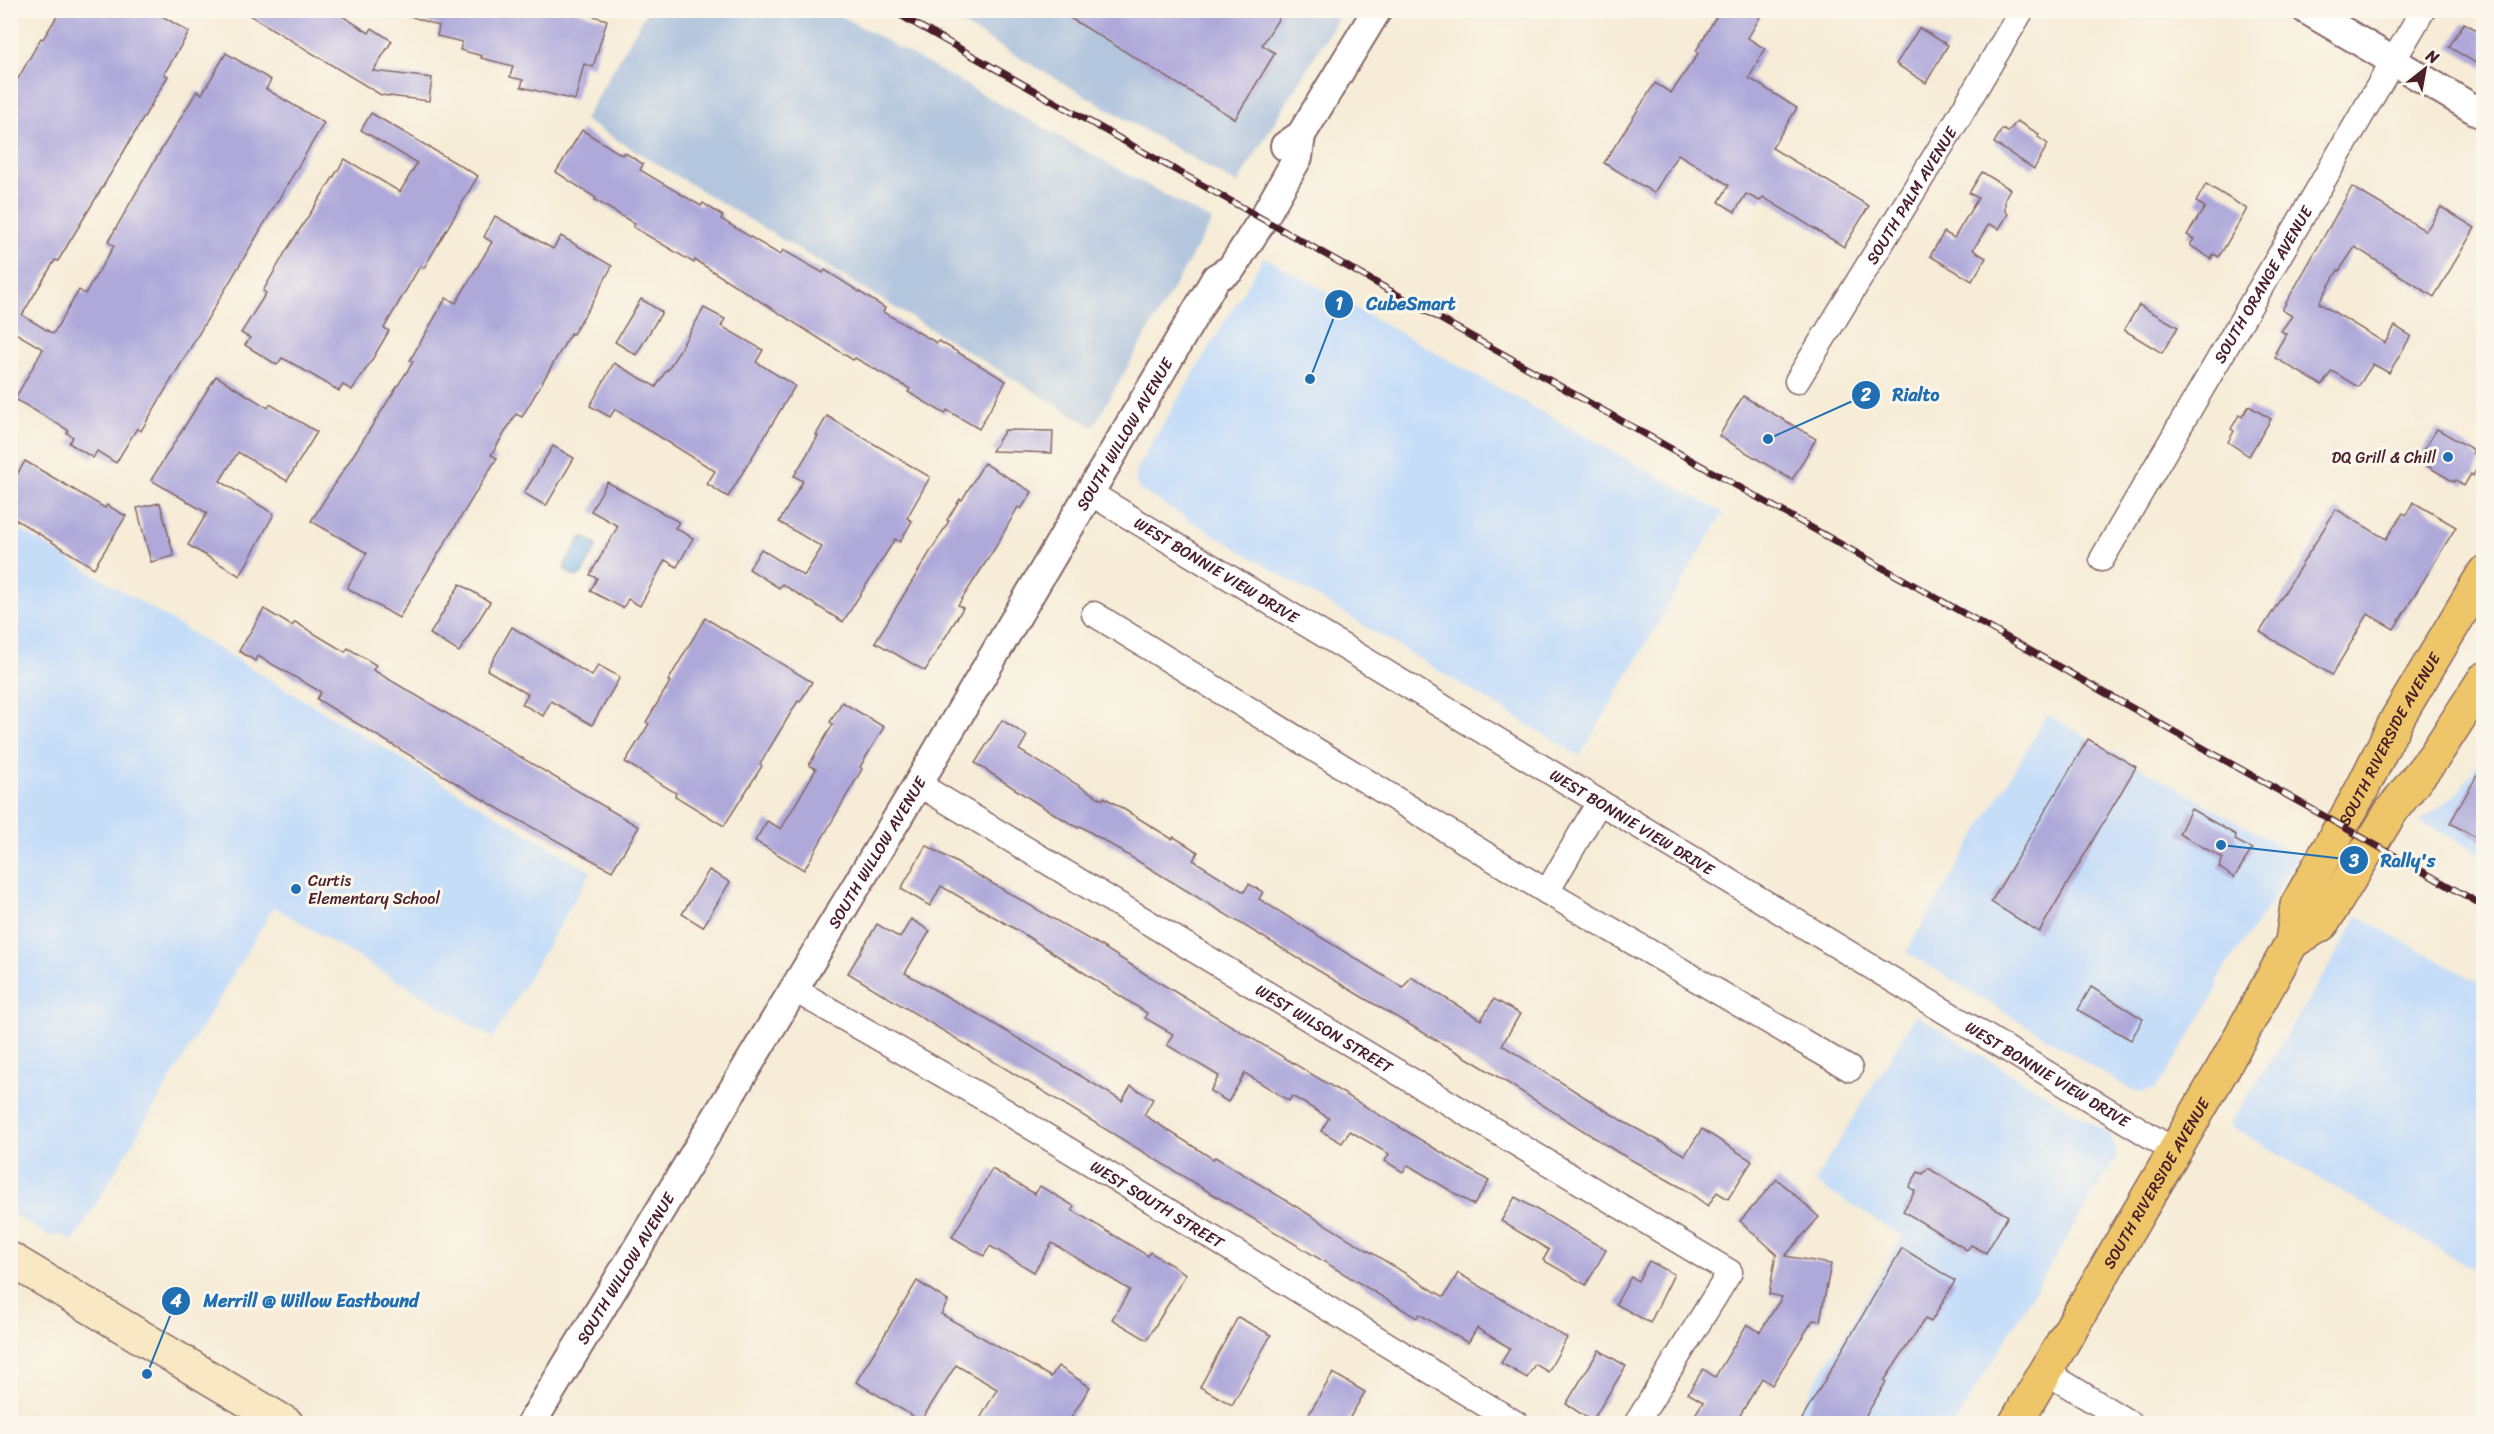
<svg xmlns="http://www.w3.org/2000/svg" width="2494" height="1434" viewBox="0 0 2494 1434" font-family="Sriracha,sans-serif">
  <rect width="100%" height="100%" fill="#fbf7ec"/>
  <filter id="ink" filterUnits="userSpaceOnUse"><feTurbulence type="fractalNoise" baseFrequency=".0167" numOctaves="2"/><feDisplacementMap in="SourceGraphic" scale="12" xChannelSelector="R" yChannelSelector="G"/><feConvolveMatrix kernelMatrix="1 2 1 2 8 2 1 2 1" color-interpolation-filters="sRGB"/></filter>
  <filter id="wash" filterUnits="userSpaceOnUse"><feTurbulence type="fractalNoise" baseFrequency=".008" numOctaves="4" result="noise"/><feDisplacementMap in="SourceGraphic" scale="24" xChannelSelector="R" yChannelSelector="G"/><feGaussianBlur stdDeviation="1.35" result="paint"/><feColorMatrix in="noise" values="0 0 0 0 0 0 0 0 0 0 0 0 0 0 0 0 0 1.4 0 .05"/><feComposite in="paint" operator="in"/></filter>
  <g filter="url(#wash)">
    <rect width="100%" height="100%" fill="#f6ecd7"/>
    <!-- built -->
    <g fill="#c6ddf8">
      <polygon points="1264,257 1723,513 1580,756 1140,490 1135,482 1138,466"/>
      <polygon points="10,524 591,872 493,1038 274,907 73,1242 61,1234 49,1236 11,1213"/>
      <polygon points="2047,715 2298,856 2268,907 2217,980 2218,988 2164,1078 2155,1089 2140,1092 2128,1088 1906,952"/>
      <polygon points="2483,755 2483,855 2420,821 2458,793"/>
      <polygon points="2358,916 2483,985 2483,1275 2229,1125 2313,993"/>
      <polygon points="1916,1015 2111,1135 2117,1155 1955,1423 1791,1424 1903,1237 1814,1182"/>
    </g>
    <!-- industrial -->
    <g fill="#b4c6dd">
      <polygon points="647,11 832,11 1212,221 1093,427 584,120"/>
      <polygon points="939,11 1342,11 1237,184"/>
    </g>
    <!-- water -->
    <polygon fill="#75b2e8" stroke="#60688a" stroke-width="1.5" points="584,537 596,545 596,548 581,575 576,577 565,570 565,565 580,539"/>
    <g id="blocks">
      <!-- building -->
      <g fill="#afa9da">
        <polygon points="61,10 152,10 189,32 164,74 168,76 120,158 58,261 55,260 22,315 53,334 79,290 85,294 114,246 108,242 152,165 197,91 202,94 226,53 271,80 266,89 324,123 141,431 137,428 116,463 97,451 93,458 69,443 73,437 67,433 68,430 15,399 43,349 12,331 10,334 10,227 18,214 10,210 10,93 41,38 43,39"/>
        <polygon points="241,10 333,10 369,33 372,28 392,41 373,71 432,78 429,101 381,95"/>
        <polygon points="404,10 573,10 607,20 593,67 584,64 575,100 521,87 523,80 510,77 513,66 481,58 482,56 460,50 462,42 437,36 439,26 404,14"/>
        <polygon points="1057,10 1284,10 1262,45 1275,53 1235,119"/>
        <polygon points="1720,10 1764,10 1748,38 1765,49 1749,78 1797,108 1772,148 1869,206 1844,247 1763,197 1760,201 1746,194 1735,212 1719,202 1729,185 1678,154 1654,193 1604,163 1655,83 1671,93 1698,54 1696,51"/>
        <polygon points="2464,23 2484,34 2484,68 2449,47"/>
        <polygon points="1919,28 1948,45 1926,83 1896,64"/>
        <polygon points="371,113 478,176 424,268 420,266 384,328 389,331 370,363 352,390 343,385 339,391 290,362 282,358 277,365 245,345 250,338 241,333 266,293 263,291 286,251 345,159 400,192 417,163 361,130"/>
        <polygon points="2017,121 2039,134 2038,137 2048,144 2034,169 1994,143 2002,129 2008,132"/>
        <polygon points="582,130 622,155 624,152 643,164 640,170 701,206 703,203 723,216 721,219 780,255 783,250 823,273 825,270 885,308 883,312 937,343 939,341 1006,381 979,429 947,410 945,414 908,392 910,389 855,358 853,360 695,260 694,263 633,227 635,224 595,200 596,198 556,172"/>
        <polygon points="1982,172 2010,189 2005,198 2005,211 2008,214 1999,229 1989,224 1973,250 1986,258 1972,281 1930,256 1944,232 1954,238 1978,198 1969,193"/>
        <polygon points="2206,184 2247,209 2219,257 2214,254 2211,259 2190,245 2194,239 2187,235 2205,207 2196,202"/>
        <polygon points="2352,187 2426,231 2441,207 2475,228 2434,297 2355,247 2339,271 2338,270 2319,303 2385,343 2395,326 2411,336 2389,373 2373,364 2358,387 2332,371 2322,385 2275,358 2277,354 2275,353 2286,334 2281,331 2292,316 2282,310"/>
        <polygon points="495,216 553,249 561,236 612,266 595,298 573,334 571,333 522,417 516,414 491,455 497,458 399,618 347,588 367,553 311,521 413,362 410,360 446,298 456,303 492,242 484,237"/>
        <polygon points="641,299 662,312 636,355 615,342"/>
        <polygon points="2139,305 2178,327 2162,353 2124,330"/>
        <polygon points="704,308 725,319 721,326 763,350 756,362 795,386 728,497 707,484 715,471 615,409 610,417 590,406 614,363 656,387 667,369 668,370"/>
        <polygon points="216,376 268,408 270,404 317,432 287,481 238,452 220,481 274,514 240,576 188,545 207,513 151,480"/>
        <polygon points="1743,396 1816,439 1792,480 1719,436"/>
        <polygon points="2249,406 2271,419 2249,456 2228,442 2234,431 2231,429 2239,415 2242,417"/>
        <polygon points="827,416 930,477 907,518 912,521 900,542 895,539 843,622 782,584 779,588 749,569 761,549 804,576 822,547 779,522 803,481 794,476 818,436 816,435"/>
        <polygon points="2437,429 2474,450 2473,453 2481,460 2473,476 2471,474 2464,486 2456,480 2454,482 2417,460"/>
        <polygon points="1005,430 1053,431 1052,453 992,451"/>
        <polygon points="553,446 574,458 546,506 524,493"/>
        <polygon points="25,461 105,508 107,505 126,516 94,568 10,516 10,486"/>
        <polygon points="984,463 1032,492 1021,509 1018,507 995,548 958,605 963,608 925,671 875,642 949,521 947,520 960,499 962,500"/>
        <polygon points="607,482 679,522 675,528 693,538 677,567 665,560 640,606 628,599 623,608 590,591 597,578 590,575 618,526 591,511"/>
        <polygon points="2413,502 2456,527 2394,629 2368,614 2332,675 2260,632 2336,509 2386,539 2403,513 2406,515"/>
        <polygon points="160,503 174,556 151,562 137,508"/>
        <polygon points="460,584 490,602 459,652 430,634"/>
        <polygon points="264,609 292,626 295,622 345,652 348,648 376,665 373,670 639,827 612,871 499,809 338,712 317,699 321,692 258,656 255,661 239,651"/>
        <polygon points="705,618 812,682 800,702 798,701 760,764 762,766 724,826 675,796 676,793 625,762 649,724 646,722 670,682 668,681"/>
        <polygon points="512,627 592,676 598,665 620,677 592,725 551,701 543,716 522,704 528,694 487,670"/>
        <polygon points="842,702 884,727 860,767 862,769 804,870 755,841 767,821 781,829 816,769 809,765 833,724 830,722"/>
        <polygon points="1002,720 1027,736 1019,750 1103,800 1104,797 1172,839 1174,837 1198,852 1193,860 1244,892 1249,884 1263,892 1259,899 1403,988 1411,977 1481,1020 1494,999 1520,1014 1502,1045 1624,1122 1685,1155 1702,1129 1752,1161 1728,1199 1717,1192 1708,1206 1684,1189 1619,1153 1479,1065 1362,997 1080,826 1078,828 1035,802 975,763"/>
        <polygon points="2088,739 2136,767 2039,932 1991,902"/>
        <polygon points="2484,763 2484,842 2450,823"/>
        <polygon points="2191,809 2236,835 2235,840 2252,849 2234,878 2219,867 2223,858 2179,834"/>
        <polygon points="926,845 1095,943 1095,942 1147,975 1489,1181 1474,1205 1408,1165 1403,1172 1385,1161 1389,1154 1350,1131 1342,1143 1321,1131 1329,1118 1292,1096 1289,1101 1245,1073 1228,1102 1210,1091 1219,1076 1167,1045 1173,1034 1145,1018 1147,1013 1022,933 941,886 930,906 901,889"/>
        <polygon points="709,870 730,882 703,927 682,914"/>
        <polygon points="911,919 930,931 905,973 976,1013 1122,1101 1131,1086 1153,1099 1144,1115 1213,1159 1215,1157 1444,1297 1458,1273 1567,1338 1548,1372 1535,1364 1527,1378 1501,1363 1510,1348 1477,1328 1468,1343 1419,1314 1417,1318 848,973 877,924 900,938"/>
        <polygon points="2091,987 2143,1019 2131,1040 2078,1010"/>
        <polygon points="1928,1168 2008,1216 1986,1253 1971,1245 1967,1250 1903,1211 1915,1191 1909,1187 1918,1172 1923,1174"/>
        <polygon points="992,1169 1035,1194 1040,1186 1074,1206 1072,1210 1148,1256 1150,1252 1186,1274 1147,1340 1112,1319 1130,1290 1052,1243 1034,1272 990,1246 984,1256 952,1237"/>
        <polygon points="1777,1179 1819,1217 1785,1256 1831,1264 1820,1321 1813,1320 1772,1385 1762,1378 1735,1424 1702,1424 1693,1418 1703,1402 1688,1393 1703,1369 1715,1377 1747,1324 1760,1332 1782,1297 1769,1294 1776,1254 1778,1255 1740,1221"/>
        <polygon points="1515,1197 1606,1250 1586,1285 1543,1260 1549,1250 1501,1221"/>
        <polygon points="1902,1248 1955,1281 1931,1322 1925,1319 1884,1381 1886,1382 1861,1424 1799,1424"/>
        <polygon points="1649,1261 1674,1274 1650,1323 1616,1304 1631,1277 1638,1281"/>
        <polygon points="917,1281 948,1301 941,1314 1051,1377 1058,1366 1090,1387 1067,1424 977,1424 997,1389 956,1365 921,1421 856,1382"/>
        <polygon points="1238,1317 1271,1335 1232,1405 1200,1387"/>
        <polygon points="1599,1350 1626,1366 1592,1421 1566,1404"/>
        <polygon points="1333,1373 1365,1392 1346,1424 1303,1424"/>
      </g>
    </g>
  </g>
  <g filter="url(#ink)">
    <use href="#blocks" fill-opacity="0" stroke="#866767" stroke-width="1.5"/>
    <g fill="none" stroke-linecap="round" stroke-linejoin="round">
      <!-- minor casing -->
      <g stroke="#866767" stroke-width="27">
        <g id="minor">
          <path id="s1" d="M 1797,381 L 1956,122 L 2022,10"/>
          <path id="s2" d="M 1090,493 L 2175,1151"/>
          <path id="s3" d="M 2102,559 L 2423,10"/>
          <polyline points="1094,614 1547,892 1850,1069"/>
          <path id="s4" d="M 918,784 L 1730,1272 L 1636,1424"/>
          <polyline points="1547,892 1599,802"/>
          <path id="s5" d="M 793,989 L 987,1100 L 1517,1424"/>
          <polyline points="2046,1372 2131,1424"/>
        </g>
      </g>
      <!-- tertiary casing -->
      <g stroke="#866767" stroke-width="32">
        <g id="tertiary">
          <polyline points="2307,10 2484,115"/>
          <polyline points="1285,146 1301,135 1377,10"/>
          <path id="s6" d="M 531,1424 L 918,784 L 1216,278 L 1231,269 L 1263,219 L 1298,157 L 1301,135"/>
        </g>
      </g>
      <!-- secondary casing -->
      <g stroke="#866767" stroke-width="36">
        <polyline id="secondary" points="10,1259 287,1424"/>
      </g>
      <!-- primary casing -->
      <g stroke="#866767" stroke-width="36">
        <g id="primary">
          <polyline points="2292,942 2322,924 2392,810 2435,755 2484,679"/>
          <path id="s7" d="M 2015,1424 L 2222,1070 L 2292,942 L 2297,905 L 2361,791 L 2397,719 L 2484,573"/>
        </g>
      </g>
      <!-- minor -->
      <use href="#minor" stroke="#fff" stroke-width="24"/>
      <!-- tertiary -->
      <use href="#tertiary" stroke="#fff" stroke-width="28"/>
      <!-- secondary -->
      <use href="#secondary" stroke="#f8e8c3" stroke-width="33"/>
      <!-- primary -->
      <use href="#primary" stroke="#eec569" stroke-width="33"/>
      <!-- rail casing -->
      <g stroke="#4a1f2b" stroke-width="7">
        <polyline id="rail" points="891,10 2484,906"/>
      </g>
      <!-- rail -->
      <use href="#rail" stroke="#fbf7ec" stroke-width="4.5" stroke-dasharray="14" stroke-linecap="butt"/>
    </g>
  </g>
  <!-- markers -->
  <g fill="#1f6fb2" stroke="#fbf7ec" stroke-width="2">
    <circle cx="2448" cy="457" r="6"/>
    <circle cx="296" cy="889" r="6"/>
  </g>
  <g text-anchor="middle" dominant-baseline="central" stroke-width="6" stroke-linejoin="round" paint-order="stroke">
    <!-- street labels -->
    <g font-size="16" fill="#4a1f2b" stroke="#fbf7ec">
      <text stroke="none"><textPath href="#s1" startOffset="218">SOUTH PALM AVENUE</textPath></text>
      <text stroke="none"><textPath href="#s3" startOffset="318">SOUTH ORANGE AVENUE</textPath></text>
      <text stroke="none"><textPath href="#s6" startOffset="1154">SOUTH WILLOW AVENUE</textPath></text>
      <text stroke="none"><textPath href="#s2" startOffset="148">WEST BONNIE VIEW DRIVE</textPath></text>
      <text stroke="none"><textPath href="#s7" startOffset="783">SOUTH RIVERSIDE AVENUE</textPath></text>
      <text stroke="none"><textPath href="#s2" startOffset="634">WEST BONNIE VIEW DRIVE</textPath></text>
      <text stroke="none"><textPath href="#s6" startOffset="668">SOUTH WILLOW AVENUE</textPath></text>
      <text stroke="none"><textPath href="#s4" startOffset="474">WEST WILSON STREET</textPath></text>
      <text stroke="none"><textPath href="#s2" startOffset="1120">WEST BONNIE VIEW DRIVE</textPath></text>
      <text stroke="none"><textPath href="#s7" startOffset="279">SOUTH RIVERSIDE AVENUE</textPath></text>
      <text stroke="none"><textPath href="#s5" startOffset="423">WEST SOUTH STREET</textPath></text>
      <text stroke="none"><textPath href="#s6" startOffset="182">SOUTH WILLOW AVENUE</textPath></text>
    </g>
    <!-- poi labels -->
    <g font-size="16" fill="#4a1f2b" stroke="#fbf7ec" text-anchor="end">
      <text x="2436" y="457">DQ Grill &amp; Chill</text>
      <text x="308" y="880" text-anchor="start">Curtis<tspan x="308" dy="18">Elementary School</tspan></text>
    </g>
  </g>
  <!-- callouts -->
  <path fill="none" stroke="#1f6fb2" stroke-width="2" d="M1310 379L1339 304M1768 439L1866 395M2221 845L2354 860M147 1374L176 1301"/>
  <g fill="#1f6fb2" stroke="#fbf7ec" stroke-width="2">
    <circle cx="1310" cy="379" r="6"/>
    <circle cx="1768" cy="439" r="6"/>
    <circle cx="2221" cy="845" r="6"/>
    <circle cx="147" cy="1374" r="6"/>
    <circle cx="1339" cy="304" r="15"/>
    <circle cx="1866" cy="395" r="15"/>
    <circle cx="2354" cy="860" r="15"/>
    <circle cx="176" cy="1301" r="15"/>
  </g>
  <g font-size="18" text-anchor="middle" font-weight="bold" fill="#fff">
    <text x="1339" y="310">1</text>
    <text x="1866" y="401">2</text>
    <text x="2354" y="867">3</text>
    <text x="176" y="1307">4</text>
  </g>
  <g font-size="18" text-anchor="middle" font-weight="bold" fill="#1f6fb2" stroke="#fbf7ec" stroke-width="6" stroke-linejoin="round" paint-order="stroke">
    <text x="1411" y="310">CubeSmart</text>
    <text x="1916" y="401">Rialto</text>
    <text x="2408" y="867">Rally's</text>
    <text x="311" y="1307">Merrill @ Willow Eastbound</text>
  </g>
  <!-- margin -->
  <rect width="2494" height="1434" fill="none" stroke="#fbf7ec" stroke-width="36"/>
  <!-- north arrow -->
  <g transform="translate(2425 69) rotate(31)" stroke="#fbf7ec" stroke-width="4.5" paint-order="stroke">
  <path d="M0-4.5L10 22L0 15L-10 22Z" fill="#4a1f2b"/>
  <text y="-9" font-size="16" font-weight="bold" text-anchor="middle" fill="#4a1f2b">N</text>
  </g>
</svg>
